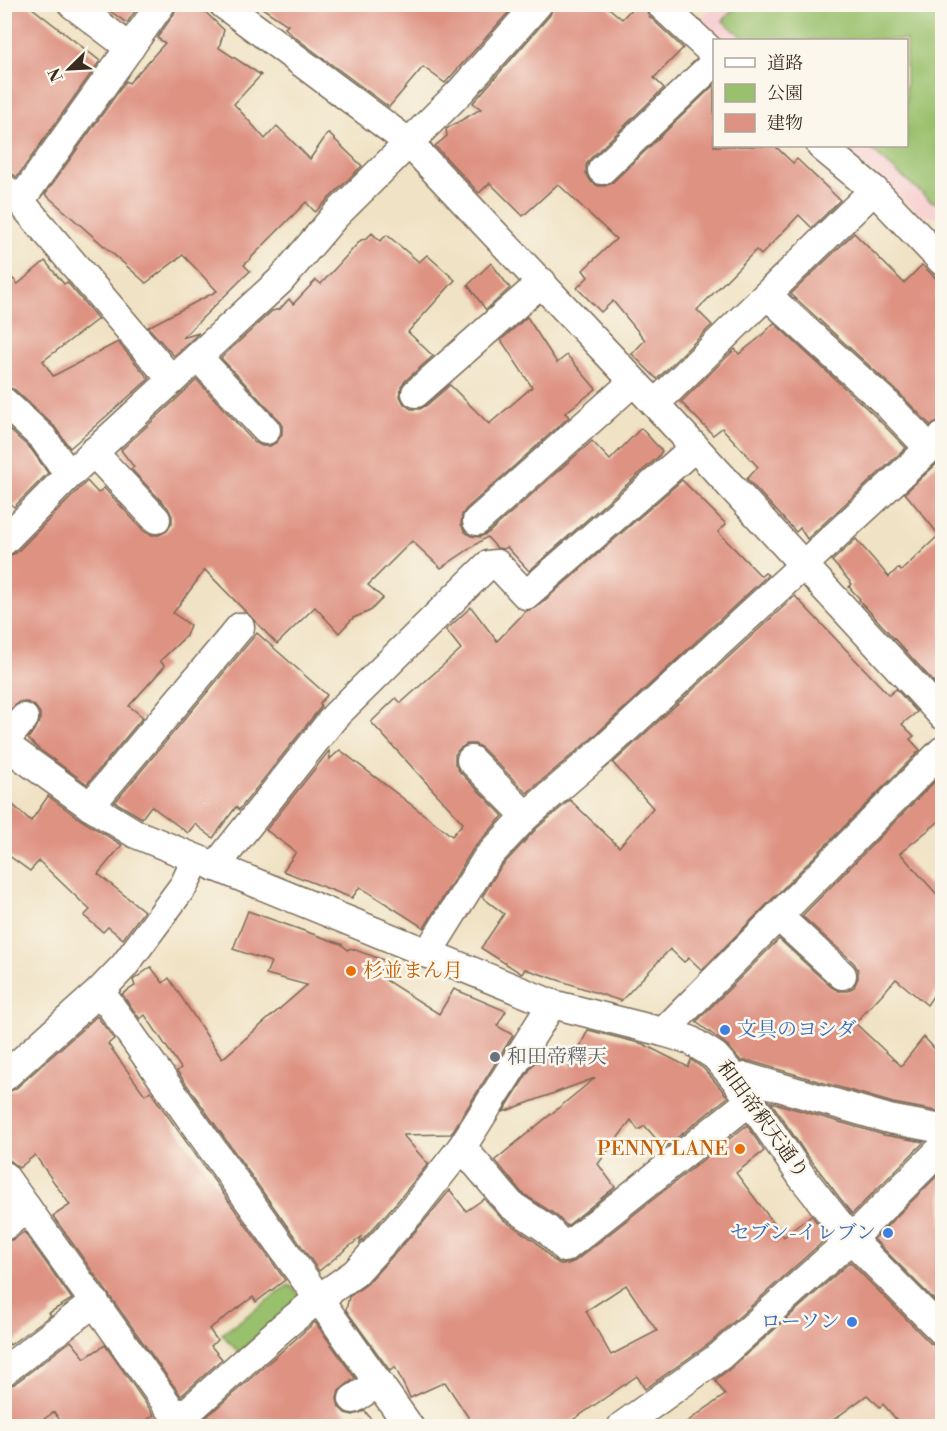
<svg xmlns="http://www.w3.org/2000/svg" width="947" height="1431" viewBox="0 0 947 1431" font-family="'Libre Bodoni','Noto Serif JP',serif">
  <rect width="100%" height="100%" fill="#fbf7ec"/>
  <filter id="ink" filterUnits="userSpaceOnUse"><feTurbulence type="fractalNoise" baseFrequency=".0167" numOctaves="2"/><feDisplacementMap in="SourceGraphic" scale="12" xChannelSelector="R" yChannelSelector="G"/><feConvolveMatrix kernelMatrix="1 2 1 2 8 2 1 2 1" color-interpolation-filters="sRGB"/></filter>
  <filter id="wash" filterUnits="userSpaceOnUse"><feTurbulence type="fractalNoise" baseFrequency=".008" numOctaves="4" result="noise"/><feDisplacementMap in="SourceGraphic" scale="24" xChannelSelector="R" yChannelSelector="G"/><feGaussianBlur stdDeviation="1.35" result="paint"/><feColorMatrix in="noise" values="0 0 0 0 0 0 0 0 0 0 0 0 0 0 0 0 0 1.4 0 .05"/><feComposite in="paint" operator="in"/></filter>
  <g filter="url(#wash)">
    <rect width="100%" height="100%" fill="#f0e2c4"/>
    <!-- built -->
    <polygon fill="#f7cfd1" points="714,5 942,5 942,218 921,215 841,146 906,146 906,40 720,40 699,22"/>
    <!-- green -->
    <g fill="#99c06c" stroke="#6a7545" stroke-width="1.5">
      <polygon points="737,5 942,5 942,204 931,201 867,146 906,146 906,40 746,40 723,21"/>
      <polygon points="289,1285 302,1296 239,1353 222,1334"/>
    </g>
    <g id="blocks">
      <!-- building -->
      <g fill="#de9282" fill-rule="evenodd">
        <polygon points="4,4 27,4 100,61 17,177 4,168"/>
        <polygon points="100,4 140,4 127,23"/>
        <polygon points="177,4 197,4 224,30 219,48 261,75 234,104 265,139 277,126 310,159 328,133 362,166 315,212 306,202 244,265 250,271 182,338 199,333 174,356 148,327 217,291 183,255 146,283 45,194 126,81 129,83 165,43 157,38 174,14"/>
        <polygon points="256,4 516,4 445,83 423,67 389,107 292,35 285,28 288,25"/>
        <polygon points="554,4 604,4 622,19 636,4 644,4 649,16 683,48 654,78 664,88 590,159 586,165 586,173 591,182 598,186 605,186 613,182 714,85 714,146 775,146 793,163 797,159 840,200 812,228 799,215 761,255 756,250 697,310 712,325 657,379 632,354 645,340 613,301 601,312 577,288 588,277 583,270 616,239 558,184 523,216 490,183 479,193 435,146 447,136 446,129 481,109 473,103 550,15"/>
        <polygon points="372,233 380,241 387,235 419,262 427,255 455,280 408,332 433,356 405,381 401,387 400,396 404,404 411,409 420,409 427,405 450,385 489,424 532,387 501,340 527,317 557,363 567,355 596,389 565,413 569,417 466,509 462,515 461,524 465,532 471,536 480,537 488,533 592,441 610,460 641,428 662,451 658,457 529,571 507,547 504,549 497,548 487,537 441,568 412,541 368,585 383,598 370,611 353,618 339,633 315,607 277,644 205,570 173,613 190,625 186,636 160,661 165,666 129,706 143,717 87,784 39,749 28,739 40,721 40,713 35,706 27,702 19,702 4,716 4,557 16,553 87,481 98,493 104,488 144,531 152,535 159,535 167,531 172,523 172,516 168,508 131,469 134,467 121,450 197,380 254,442 262,446 270,446 277,442 282,434 282,426 278,419 221,358 272,311 280,309 289,299 293,304 316,280 321,284 361,240 366,239"/>
        <polygon points="854,233 904,283 922,265 942,284 942,421 930,425 898,392 791,294"/>
        <polygon points="45,261 64,284 67,282 98,319 43,361 53,376 118,342 149,379 70,448 54,426 15,390 4,386 4,270 18,284"/>
        <polygon points="491,263 510,288 486,310 468,285"/>
        <polygon points="774,323 875,416 906,448 807,539 800,528 796,532 747,479 758,467 722,428 713,435 681,402 735,349 739,354 759,338"/>
        <polygon points="4,425 31,449 48,473 14,507 4,497"/>
        <polygon points="942,459 942,691 859,600 860,599 849,587 852,584 832,561 856,539 889,577 898,568 901,571 939,535 905,493"/>
        <polygon points="682,480 726,524 718,532 761,576 765,573 768,575 592,738 527,793 482,748 475,744 467,744 459,749 455,755 455,764 459,771 503,816 473,849 424,928 360,887 352,898 283,871 296,852 266,830 329,751 330,759 340,750 452,836 463,823 371,722 396,698 401,703 461,649 446,630 471,607 497,641 526,611 537,607"/>
        <polygon points="795,596 889,695 896,689 917,712 902,724 914,736 910,739 920,750 702,970 689,958 684,962 670,949 621,1001 525,969 522,974 481,948 504,914 482,897 500,868 537,828 570,800 619,847 653,808 613,763"/>
        <polygon points="257,633 327,695 320,703 321,707 239,810 236,807 213,838 195,824 188,833 151,806 142,818 115,802"/>
        <polygon points="942,774 942,819 900,853 942,900 942,983 927,1005 896,979 855,1023 901,1066 924,1037 942,1057 942,1112 893,1103 750,1061 741,1061 727,1045 696,1022 779,939 831,987 839,991 847,991 854,987 858,978 858,970 854,963 802,916"/>
        <polygon points="48,796 81,820 122,845 98,874 144,911 123,939 108,927 103,932 84,916 90,910 39,861 30,871 4,852 4,797 31,821"/>
        <polygon points="248,911 341,944 348,950 350,948 389,962 376,974 439,1014 454,989 506,1011 497,1026 513,1035 451,1134 403,1135 428,1164 397,1202 360,1243 361,1237 319,1271 177,1071 181,1068 145,1015 140,1019 122,994 135,986 133,980 151,967 163,983 169,978 222,1059 307,985 266,974 271,962 233,949"/>
        <polygon points="97,1016 114,1039 108,1044 145,1095 150,1091 285,1280 256,1302 253,1297 209,1329 217,1340 211,1346 222,1359 181,1396 53,1216 70,1205 35,1155 19,1168 11,1161 4,1160 4,1093 15,1089"/>
        <polygon points="588,1030 643,1044 688,1067 691,1060 704,1069 728,1097 664,1148 645,1126 638,1130 631,1120 598,1164 615,1187 567,1226 556,1215 522,1193 495,1160 595,1078 503,1112 541,1052 549,1056 554,1052 570,1067"/>
        <polygon points="771,1102 884,1135 924,1142 852,1214 804,1151"/>
        <path d="M 747,1125 L 764,1151 L 736,1173 L 784,1237 L 811,1215 L 828,1237 L 710,1343 L 645,1389 L 637,1376 L 564,1426 L 474,1426 L 445,1382 L 410,1398 L 395,1367 L 390,1371 L 346,1310 L 349,1297 L 367,1284 L 422,1224 L 450,1190 L 466,1211 L 484,1199 L 502,1219 L 536,1242 L 553,1260 L 560,1264 L 568,1264 L 575,1261 ZM 626,1285 L 657,1331 L 611,1355 L 586,1311 Z"/>
        <polygon points="942,1171 942,1308 874,1239"/>
        <polygon points="24,1232 72,1299 49,1313 51,1315 10,1345 4,1337 4,1242 14,1239"/>
        <polygon points="850,1262 930,1343 937,1347 942,1347 942,1415 928,1426 902,1426 883,1404 880,1407 867,1395 825,1426 681,1426 725,1395 715,1380 731,1368"/>
        <polygon points="315,1322 355,1378 339,1391 337,1399 339,1407 345,1413 353,1415 365,1411 376,1426 196,1426"/>
        <polygon points="71,1341 85,1358 105,1345 154,1415 138,1426 64,1426 54,1412 34,1426 4,1426 4,1387 14,1384"/>
      </g>
    </g>
  </g>
  <g filter="url(#ink)">
    <use href="#blocks" fill-opacity="0" stroke="#7a6a58" stroke-width="1.5"/>
    <g fill="none" stroke-linecap="round" stroke-linejoin="round">
      <!-- minor casing -->
      <g stroke="#7a6a58" stroke-width="31">
        <g id="minor">
          <polyline points="72,4 130,48"/>
          <polyline points="223,4 408,142 655,404 942,715"/>
          <polyline points="660,4 714,54"/>
          <polyline points="821,146 874,190 942,261"/>
          <polyline points="602,170 714,63"/>
          <polyline points="4,188 20,201 172,380"/>
          <polyline points="20,201 161,4"/>
          <polyline points="767,295 887,404 930,449"/>
          <polyline points="198,357 266,430"/>
          <polyline points="416,393 542,282"/>
          <polyline points="4,402 43,438 69,475"/>
          <polyline points="655,404 874,190"/>
          <polyline points="93,452 156,519"/>
          <polyline points="477,521 633,382"/>
          <polyline points="4,541 69,475 280,281 335,216 461,91 538,4"/>
          <polyline points="4,742 24,718"/>
          <polyline points="4,744 90,806 136,834 552,1004 663,1032 690,1040 715,1056 736,1080 802,1177 851,1239 942,1331"/>
          <polyline points="471,760 526,816"/>
          <polyline points="90,806 240,627"/>
          <polyline points="215,867 335,716 488,565 497,564 526,595 695,447"/>
          <polyline points="778,916 842,975"/>
          <polyline points="427,954 487,858 526,816 603,750 942,437"/>
          <polyline points="100,991 409,1426"/>
          <polyline points="663,1032 942,751"/>
          <polyline points="4,1077 100,991 124,966 184,885 196,860"/>
          <polyline points="736,1080 745,1077 889,1119 942,1129"/>
          <polyline points="462,1147 511,1205 547,1229 565,1248 750,1101"/>
          <polyline points="4,1176 179,1421"/>
          <polyline points="4,1226 27,1208"/>
          <polyline points="4,1371 95,1302"/>
          <polyline points="353,1399 379,1383"/>
          <polyline points="172,1426 283,1327 318,1299 355,1273 410,1213 462,1147 552,1004"/>
          <polyline points="622,1426 720,1356 851,1239 942,1148"/>
        </g>
      </g>
      <!-- minor -->
      <use href="#minor" stroke="#fff" stroke-width="28"/>
    </g>
  </g>
  <!-- markers -->
  <g fill="#e8710a" stroke="#fbf7ec" stroke-width="2">
    <circle cx="351" cy="971" r="6"/>
    <circle cx="740" cy="1149" r="6"/>
  </g>
  <g fill="#3f7fe0" stroke="#fbf7ec" stroke-width="2">
    <circle cx="725" cy="1030" r="6"/>
    <circle cx="888" cy="1233" r="6"/>
    <circle cx="852" cy="1322" r="6"/>
  </g>
  <circle fill="#6b7280" stroke="#fbf7ec" stroke-width="2" cx="495" cy="1057" r="6"/>
  <g text-anchor="middle" dominant-baseline="central" stroke-width="5" stroke-linejoin="round" paint-order="stroke">
    <!-- food labels -->
    <g font-size="20" fill="#c56008" stroke="#fbf7ec" text-anchor="start">
      <text x="363" y="971">杉並まん月</text>
      <text x="728" y="1149" text-anchor="end">PENNY LANE</text>
    </g>
    <!-- shop labels -->
    <g font-size="20" fill="#366cbe" stroke="#fbf7ec" text-anchor="end">
      <text x="737" y="1030" text-anchor="start">文具のヨシダ</text>
      <text x="876" y="1233">セブン-イレブン</text>
      <text x="840" y="1322">ローソン</text>
    </g>
    <!-- worship labels -->
    <g font-size="20" fill="#5b616d" stroke="#fbf7ec" text-anchor="start">
      <text x="507" y="1057">和田帝釋天</text>
    </g>
    <!-- street labels -->
    <g font-size="20" fill="#3b2a1e" stroke="#fbf7ec">
      <text transform="translate(762 1120) rotate(54)">和田帝釈天通り</text>
    </g>
  </g>
  <!-- margin -->
  <rect width="947" height="1431" fill="none" stroke="#fbf7ec" stroke-width="24"/>
  <!-- legend -->
  <rect x="713" y="39" width="195" height="108" fill="#fbf7ec" stroke="#aea59a" stroke-width="1.5"/>
  <rect x="725" y="58" width="30" height="9" fill="#ffffff" stroke="#aea59a" stroke-width="1.5"/>
  <text x="767" y="69" font-size="18" fill="#3b2a1e">道路</text>
  <rect x="725" y="84" width="30" height="18" fill="#99c06c" stroke="#aea59a" stroke-width="1.5"/>
  <text x="767" y="99" font-size="18" fill="#3b2a1e">公園</text>
  <rect x="725" y="114" width="30" height="18" fill="#de9282" stroke="#aea59a" stroke-width="1.5"/>
  <text x="767" y="129" font-size="18" fill="#3b2a1e">建物</text>
  <!-- north arrow -->
  <g transform="translate(69 69) rotate(246)" stroke="#fbf7ec" stroke-width="4.5" paint-order="stroke">
  <path d="M0-4.5L10 22L0 15L-10 22Z" fill="#3b2a1e"/>
  <text y="-9" font-size="16" font-weight="bold" text-anchor="middle" fill="#3b2a1e">N</text>
  </g>
</svg>
